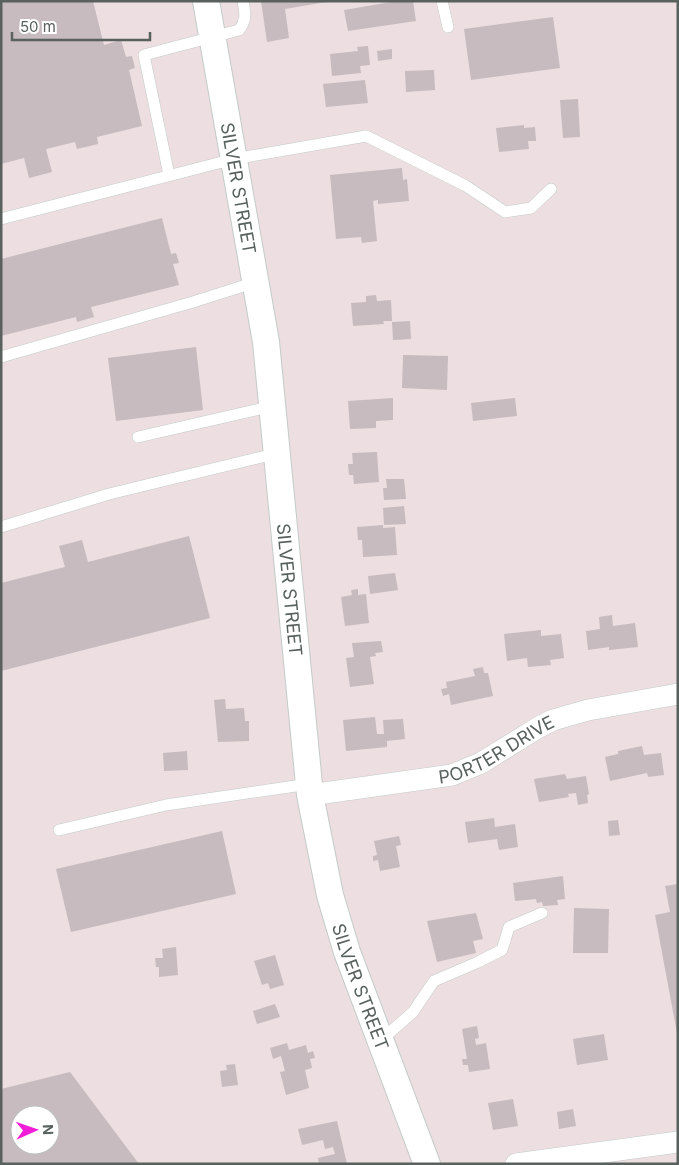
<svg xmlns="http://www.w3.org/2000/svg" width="679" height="1165" viewBox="0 0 679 1165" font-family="Inter,sans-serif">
  <rect width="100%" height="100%" fill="#ecdee1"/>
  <!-- building -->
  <g fill="#c7bbbf" fill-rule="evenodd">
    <polygon points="1,1 93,1 104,45 121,40 126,57 132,56 135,68 129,70 142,126 97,137 98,144 77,149 75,142 46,149 52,172 29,178 24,158 1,164"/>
    <polygon points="261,1 326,1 326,2 285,9 289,38 267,42"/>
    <polygon points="397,1 413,1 416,21 348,31 344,10"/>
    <polygon points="553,17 560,68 471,80 464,29"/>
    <polygon points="368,46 370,65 360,66 361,73 332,76 330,54 358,51 357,47"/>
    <polygon points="392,49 392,59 378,61 377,51"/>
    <polygon points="434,70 435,90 406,92 405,71"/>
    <polygon points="365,80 368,103 326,107 323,84"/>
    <polygon points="578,99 580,137 563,138 560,100"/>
    <polygon points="524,125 524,128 535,127 536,141 528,141 529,149 499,152 496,128"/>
    <polygon points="402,168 403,180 407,179 409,201 378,204 378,200 373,201 377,241 362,243 361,237 336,239 330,175"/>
    <polygon points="162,218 171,254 176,253 179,263 173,264 179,285 91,307 94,317 77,322 76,317 1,336 1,259"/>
    <polygon points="376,295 377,301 391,300 392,321 383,321 384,324 353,326 351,303 366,302 366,296"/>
    <polygon points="410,321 411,339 393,340 392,322"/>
    <polygon points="196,347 203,410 116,421 108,358"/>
    <polygon points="403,355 448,356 447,390 402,388"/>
    <polygon points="393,398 393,420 376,421 376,428 350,429 348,401"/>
    <polygon points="515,398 517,416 473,421 471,403"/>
    <polygon points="377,452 379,482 354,484 353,475 349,475 348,464 353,464 352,453"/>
    <polygon points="386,479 404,479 406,499 384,500 383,488 387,488"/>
    <polygon points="404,506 406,524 384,525 383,508"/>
    <polygon points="383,525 383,528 395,527 397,555 363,557 362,540 358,540 357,527"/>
    <polygon points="189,536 210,618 1,671 1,583 65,567 59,546 82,540 88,562"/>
    <polygon points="395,573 398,590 370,594 368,576"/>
    <polygon points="358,589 358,595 366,594 369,623 345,626 341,597 352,595 351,590"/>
    <polygon points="612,615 613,626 635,623 638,647 609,650 609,647 588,650 586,631 600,629 599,617"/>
    <polygon points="541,630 541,636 561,634 564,658 550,660 551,665 528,667 527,658 507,661 504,634"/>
    <polygon points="381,641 383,652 375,653 376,656 370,657 374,684 350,687 346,658 354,657 352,643"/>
    <polygon points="483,667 484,673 488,673 493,696 451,705 449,694 443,696 441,689 447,688 446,682 475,676 473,669"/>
    <polygon points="225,699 226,709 244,708 245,721 249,721 249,741 218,742 214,700"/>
    <polygon points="375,717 377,734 384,734 383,720 403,719 405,739 387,741 387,747 346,751 343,720"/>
    <polygon points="642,746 644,755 661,753 664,775 648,777 647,773 610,781 605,757 618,754 618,751"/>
    <polygon points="187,751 188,770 164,771 163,753"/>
    <polygon points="565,774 567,779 586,776 589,794 587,795 588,803 578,805 576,793 568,794 569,797 539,802 534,779"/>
    <polygon points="494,818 495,827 515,824 518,847 499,850 497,839 468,843 465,822"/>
    <polygon points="618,820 620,835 609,836 608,821"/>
    <polygon points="222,831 236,894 71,932 56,869"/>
    <polygon points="399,836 401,845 396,846 400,867 380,871 378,860 373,861 373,856 377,855 374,841"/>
    <polygon points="563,876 565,899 557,900 558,905 543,906 542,902 537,903 536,899 515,901 513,883"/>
    <polygon points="678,884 678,1033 677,1033 655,915 670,912 665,886"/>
    <polygon points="574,908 609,909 608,953 573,953"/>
    <polygon points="476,913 483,939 473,941 476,953 437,962 427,921"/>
    <polygon points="176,947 178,975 159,977 159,967 156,967 155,958 163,958 162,949"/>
    <polygon points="275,955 284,985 270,989 268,983 262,985 254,961"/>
    <polygon points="275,1004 280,1017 257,1024 253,1011"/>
    <polygon points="477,1026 479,1038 475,1039 476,1045 486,1043 490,1069 469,1072 468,1065 463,1065 462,1059 467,1059 462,1029"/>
    <polygon points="604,1034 608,1060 577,1065 573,1039"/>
    <polygon points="287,1043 289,1050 306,1045 308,1053 313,1051 315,1058 310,1059 312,1068 305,1070 309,1088 286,1095 280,1072 285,1071 281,1056 273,1059 270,1048"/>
    <polygon points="235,1064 238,1085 222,1087 220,1071 227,1070 226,1065"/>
    <path d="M 70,1072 L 139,1164 L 1,1164 L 1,1089 ZM 20,1115 L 50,1115 L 50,1145 L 20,1145 Z"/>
    <polygon points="513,1099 518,1126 493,1130 488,1103"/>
    <polygon points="573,1109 576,1126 559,1129 557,1112"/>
    <polygon points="337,1121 347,1164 319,1164 318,1158 335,1154 333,1147 325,1149 323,1140 302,1145 298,1129"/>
  </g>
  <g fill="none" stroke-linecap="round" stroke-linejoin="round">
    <!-- service casing -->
    <g stroke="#c3cbc8" stroke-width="12">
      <g id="service">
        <polyline points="442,1 448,27"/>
        <path d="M 169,175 L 144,55 L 239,30 C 247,20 245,13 243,1"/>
        <polyline points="1,219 234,159 366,136 466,186 505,212 531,208 551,189"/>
        <polyline points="1,357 193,302 256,282"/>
        <polyline points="138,437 273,406"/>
        <polyline points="1,527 109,494 278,453"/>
        <polyline points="59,830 166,805 309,784"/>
        <polyline points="381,1040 413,1012 434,981 476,963 502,950 509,927 542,913"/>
      </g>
    </g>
    <!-- minor casing -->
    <g stroke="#c3cbc8" stroke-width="22">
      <g id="minor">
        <path id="s1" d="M 310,795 L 452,775 L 481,763 L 539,727 L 553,720 L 588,710 L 678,694"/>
        <polyline points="516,1164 678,1142"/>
      </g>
    </g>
    <!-- tertiary casing -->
    <g stroke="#c3cbc8" stroke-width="28">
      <g id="tertiary">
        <path id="s2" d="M 206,1 L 266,342 L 310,795 L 330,895 L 347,952 L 427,1164"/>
      </g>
    </g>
    <!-- service -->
    <use href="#service" stroke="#fff" stroke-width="11"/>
    <!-- minor -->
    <use href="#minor" stroke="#fff" stroke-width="21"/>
    <!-- tertiary -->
    <use href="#tertiary" stroke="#fff" stroke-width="26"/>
  </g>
  <g text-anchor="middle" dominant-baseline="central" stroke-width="4.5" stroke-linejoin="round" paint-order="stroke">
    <!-- street labels -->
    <g font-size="18" fill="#58615d" stroke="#fff">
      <text stroke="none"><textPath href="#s2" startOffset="190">SILVER STREET</textPath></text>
      <text stroke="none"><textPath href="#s2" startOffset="595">SILVER STREET</textPath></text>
      <text stroke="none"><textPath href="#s1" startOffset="194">PORTER DRIVE</textPath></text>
      <text stroke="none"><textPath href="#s2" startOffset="1000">SILVER STREET</textPath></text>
    </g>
  </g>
  <!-- border -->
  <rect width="679" height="1165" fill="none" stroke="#58615d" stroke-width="5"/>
  <!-- north arrow -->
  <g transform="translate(35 1130) rotate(88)"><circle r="24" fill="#ffffff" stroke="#bcc0be"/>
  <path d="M0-4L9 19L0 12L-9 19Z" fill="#f21ed7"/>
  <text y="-8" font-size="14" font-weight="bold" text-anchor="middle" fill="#58615d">N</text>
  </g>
  <!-- scale -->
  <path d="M12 32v8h138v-8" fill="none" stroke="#58615d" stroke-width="2.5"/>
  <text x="20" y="32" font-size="15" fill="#58615d" stroke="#ffffff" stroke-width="4" paint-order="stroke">50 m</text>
</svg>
